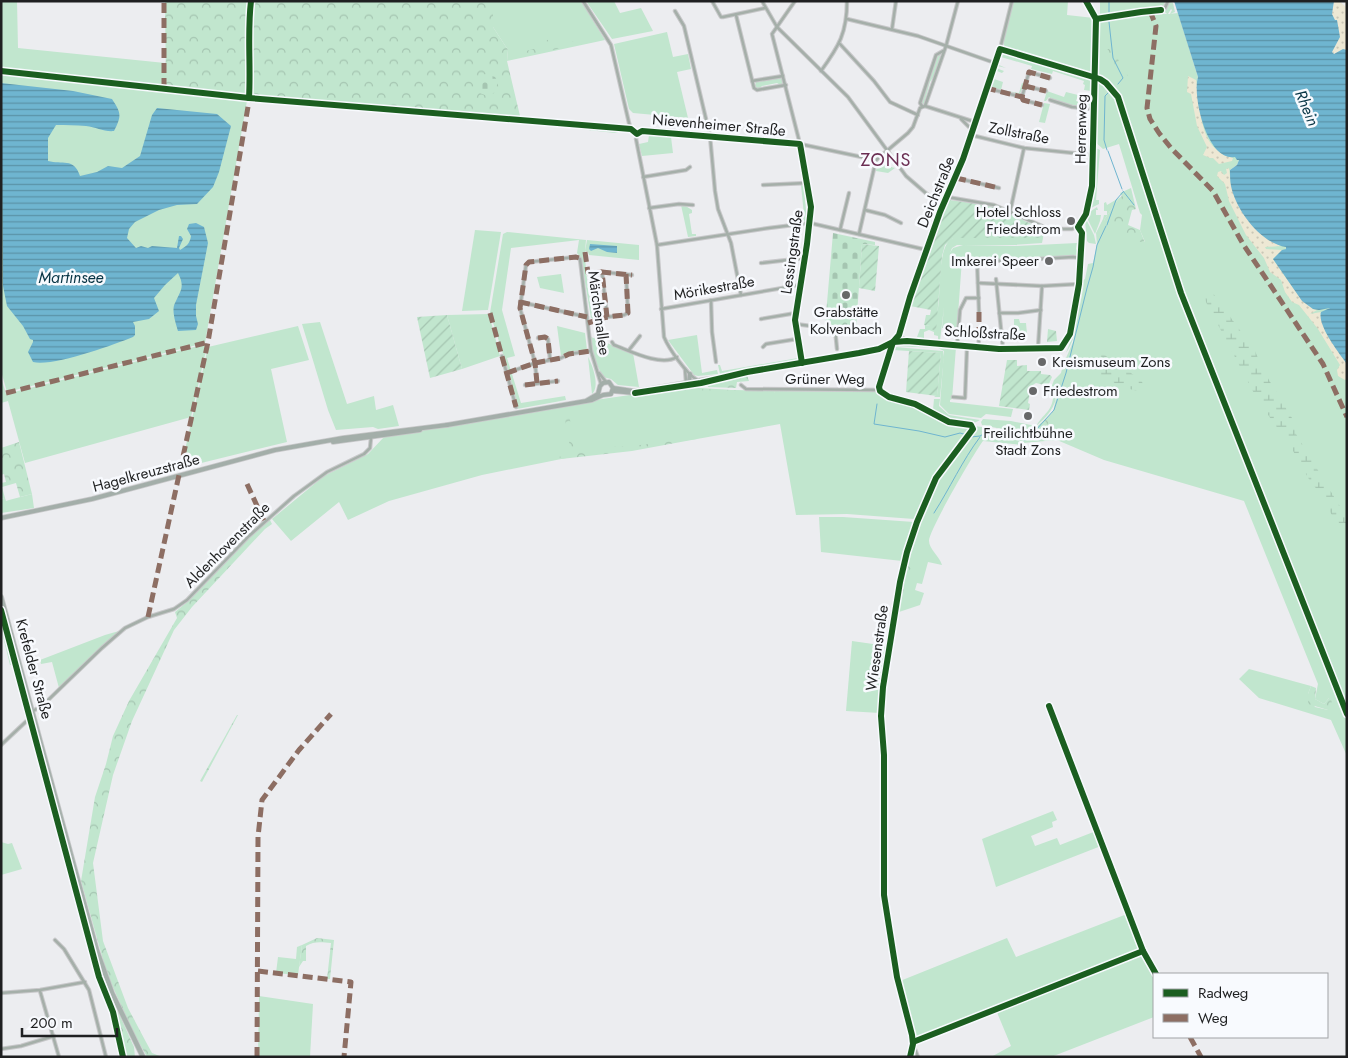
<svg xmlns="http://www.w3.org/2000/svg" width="1348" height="1058" viewBox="0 0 1348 1058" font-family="Jost,sans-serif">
  <defs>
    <pattern id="forest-crowns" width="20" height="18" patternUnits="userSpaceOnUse" patternTransform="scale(1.25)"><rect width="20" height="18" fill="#c1e6ce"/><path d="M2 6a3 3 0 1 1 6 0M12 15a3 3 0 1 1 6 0" fill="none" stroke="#a5c5b1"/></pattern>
    <pattern id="wetland-marsh" width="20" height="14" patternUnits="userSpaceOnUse" patternTransform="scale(1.25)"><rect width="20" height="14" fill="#c1e6ce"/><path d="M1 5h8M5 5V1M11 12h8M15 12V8" fill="none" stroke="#a5c5b1"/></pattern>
    <pattern id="sand-dots" width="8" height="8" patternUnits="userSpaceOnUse" patternTransform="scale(1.25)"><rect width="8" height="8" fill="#ede8d4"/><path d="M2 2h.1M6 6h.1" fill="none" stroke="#cbc7b6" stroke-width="1.8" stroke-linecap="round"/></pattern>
    <pattern id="cemetery-stones" width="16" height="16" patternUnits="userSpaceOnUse" patternTransform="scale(1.25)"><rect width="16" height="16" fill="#c1e6ce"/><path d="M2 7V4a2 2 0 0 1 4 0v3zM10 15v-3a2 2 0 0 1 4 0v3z" fill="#a5c5b1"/></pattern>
    <pattern id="garden-furrows" width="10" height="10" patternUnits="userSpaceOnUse" patternTransform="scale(1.25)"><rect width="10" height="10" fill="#c1e6ce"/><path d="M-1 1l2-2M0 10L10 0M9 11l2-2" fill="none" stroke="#a5c5b1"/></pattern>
    <pattern id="water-rules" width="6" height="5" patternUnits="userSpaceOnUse" patternTransform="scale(1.25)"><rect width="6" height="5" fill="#6fb5d0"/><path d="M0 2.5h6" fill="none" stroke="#5b93a8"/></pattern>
  </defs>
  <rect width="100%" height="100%" fill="#ecedf0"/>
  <!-- green -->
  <g fill="#c1e6ce">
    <polygon points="1,1 17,1 18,48 165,63 405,102 413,110 248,95 205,343 7,392 1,371"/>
    <polygon points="493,1 581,1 605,40 507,61 508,50 493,27"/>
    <polygon points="586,1 614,1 620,13 641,8 653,31 612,39"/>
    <polygon points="1013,1 1068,1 1067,15 1094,18 1093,68 1091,73 1084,72 1005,48 1003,42"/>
    <polygon points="1100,1 1166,1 1163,6 1161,5 1156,10 1144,9 1100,17"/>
    <path d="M 1170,2 L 1173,3 L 1175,12 L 1170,14 L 1172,10 L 1171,9 L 1168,14 L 1178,13 L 1198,77 L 1197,80 L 1200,111 L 1235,156 L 1239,160 L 1237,165 L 1230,170 L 1231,185 L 1238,203 L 1286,247 L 1286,249 L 1280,253 L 1325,308 L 1330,308 L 1320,314 L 1347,364 L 1347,756 L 1331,720 L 1259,698 L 1239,679 L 1249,669 L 1311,686 L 1308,694 L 1315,707 L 1328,710 L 1329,698 L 1324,704 L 1315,699 L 1318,684 L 1244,501 L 1104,460 L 1057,440 L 1023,443 L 1022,445 L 983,441 C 975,451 928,532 929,541 C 929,549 940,557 942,565 L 928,562 L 922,584 L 917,583 L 915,590 L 924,593 L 920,605 L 899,612 C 897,595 904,579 906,563 C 912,517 940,473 968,437 L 965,436 L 942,465 L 930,482 L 917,516 L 914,519 L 847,514 L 796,515 L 780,424 L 697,439 L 601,451 L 482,475 L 389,501 L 348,520 L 339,502 L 291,541 L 272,519 L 324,476 L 368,454 L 384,437 L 602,399 L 686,387 L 774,393 L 775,391 L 875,392 L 917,407 L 937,419 L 949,423 L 982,427 L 1028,435 L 1053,412 L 1059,386 C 1056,391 1056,397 1055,402 C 1050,416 1037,425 1027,434 L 982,425 L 981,422 L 983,419 L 1011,421 L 1036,426 C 1046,410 1053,413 1054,389 L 1051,388 L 1054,380 L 1061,373 L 1065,357 L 1066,358 L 1073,342 L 1084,284 C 1078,304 1079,335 1066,353 L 1072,337 L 1082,281 L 1085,279 L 1088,264 L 1093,263 L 1097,244 L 1096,233 L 1103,219 L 1104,215 L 1107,215 L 1107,211 L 1104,211 L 1104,203 L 1106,202 L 1107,205 L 1119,198 L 1104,220 L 1145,242 L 1140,230 L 1142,215 L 1140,213 L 1119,144 L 1103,149 L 1094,141 L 1098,22 L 1148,13 L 1167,14 L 1164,11 Z"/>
    <polygon points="667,32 673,57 688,54 691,69 677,72 688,118 633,113 629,109 614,44"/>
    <polygon points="1005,52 1090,78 1092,82 1091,91 1084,90 1085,85 1083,84 1084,81 1053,71 1052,74 1031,69 1032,66 1001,57 999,65 1006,68 998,66 997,63 1000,54"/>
    <polygon points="938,55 940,55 940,58 934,76 930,82 924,104 921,103"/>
    <polygon points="996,68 1004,71 1002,73 997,71 994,79 1003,82 1001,90 1019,93 1022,83 1024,84 1020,94 1019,94 989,87 989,86 994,70"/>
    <polygon points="778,78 782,78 783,84 780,85 777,83 762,86 759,89 755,87 756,81"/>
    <polygon points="1047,91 1064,97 1066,92 1078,95 1076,101 1083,103 1085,96 1082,95 1083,93 1091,94 1091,107 1077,107 1056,102 1049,97 1046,101 1044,101"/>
    <polygon points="1044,103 1050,104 1045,123 1039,122"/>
    <polygon points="649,135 671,137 673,153 642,156 639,144 648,142"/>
    <polygon points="1094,147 1100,150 1096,200 1099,200 1099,204 1091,208 1089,207 1094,174"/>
    <polygon points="877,163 895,168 888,173 876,171"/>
    <polygon points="801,185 805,186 807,196 805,198 806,211 808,213 808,217 805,221 802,220 802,216 804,215"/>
    <polygon points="681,205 684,205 692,210 692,213 689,214 692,234 696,234 696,236 688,237"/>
    <polygon points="1097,207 1098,210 1096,210 1096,215 1101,215 1100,221 1095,234 1087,218 1091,211"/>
    <polygon points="1085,221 1087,221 1094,235 1096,244 1089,243 1087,241"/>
    <polygon points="475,230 501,232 488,310 462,311"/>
    <path d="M 507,232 L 586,240 C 583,264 589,289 592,313 L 594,313 L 595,319 L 591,318 L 581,258 L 577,253 L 579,240 L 511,248 L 502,310 L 515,356 L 507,358 L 521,403 L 565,396 L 566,400 L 517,409 L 518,404 L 517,404 L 508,370 L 490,313 L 503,234 Z"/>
    <path d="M 953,238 L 1043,238 L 1042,243 L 1014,245 L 957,245 L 952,248 L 950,253 L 953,248 L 963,245 L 1015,246 L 1077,243 L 1076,249 L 1078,251 L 1080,250 L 1079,255 L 997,260 L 962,259 L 957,329 L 942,328 L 944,307 L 940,341 L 938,341 L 938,336 L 934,335 L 934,332 L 929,330 L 924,332 L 924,338 L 917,337 L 920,329 L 925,329 L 925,325 L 930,326 C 933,320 937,314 938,308 C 941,291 937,245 953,238 Z"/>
    <polygon points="587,240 639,245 639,260 589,255 588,252 585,251"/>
    <polygon points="561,274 564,293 540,288 537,277"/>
    <polygon points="489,314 500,356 462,369 447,315"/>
    <polygon points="1014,319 1019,319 1020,323 1026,323 1027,334 1023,333 1014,334"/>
    <polygon points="320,322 347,404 374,396 376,410 393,405 399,426 378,429 373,427 336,430 328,410 302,324"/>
    <polygon points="298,326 309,360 271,369 287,442 181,468 208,347"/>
    <polygon points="557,326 585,333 587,350 568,352 561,356"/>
    <polygon points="697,335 702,373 717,370 718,374 698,376 694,375 668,340"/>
    <polygon points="591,337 633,353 639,387 618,385 611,379 603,377 594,359"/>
    <polygon points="206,344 207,346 191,417 25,463 8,401 1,403 1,377 6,394"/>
    <polygon points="902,344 956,347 952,399 950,400 950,402 1013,409 1011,417 986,414 981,418 949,414 940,405 944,351 938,348 896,346"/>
    <polygon points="895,347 943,351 944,357 940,397 934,397 937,395 941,353 893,350"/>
    <path d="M 588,357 C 593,366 600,387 592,394 Z"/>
    <polygon points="798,358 796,361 720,374 718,365 720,365 722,371"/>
    <path d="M 934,399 L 940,399 L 939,406 L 949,415 L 980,420 C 965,430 943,419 930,411 L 933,410 Z"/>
    <polygon points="32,494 34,508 1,513 1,499 5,498 6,501 9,500"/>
    <polygon points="843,517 914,522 902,561 821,552 819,517"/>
    <polygon points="1,615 14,664 10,665 1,628"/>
    <polygon points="119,631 59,688 52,662 41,664 40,660 105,635"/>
    <polygon points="852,641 887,646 880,713 846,711"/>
    <polygon points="1053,811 1057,820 1052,822 1053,827 1031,836 1035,846 1057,838 1060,845 1096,831 1101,846 996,887 982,839"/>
    <polygon points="1,842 8,844 12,843 22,869 1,875"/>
    <polygon points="1127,914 1142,953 1154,975 1154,1017 1051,1057 991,1057 1011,1046 996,1010 915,1041 900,981 1007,938 1016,957"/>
    <polygon points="302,945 298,975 276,973 278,957 296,959 297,947"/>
    <polygon points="259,996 313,1004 310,1057 258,1057"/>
  </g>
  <!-- forest -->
  <g fill="url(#forest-crowns)">
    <polygon points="165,1 493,1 493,27 508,50 507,61 520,116 517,119 166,87"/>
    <polygon points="552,37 552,44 555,47 578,40 582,44 513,58 513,54 534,49"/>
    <path d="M 1113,46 L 1120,64 L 1128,76 L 1128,79 L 1125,82 C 1115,73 1111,63 1107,50 Z"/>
    <polygon points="525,122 623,129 627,130 615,133 525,123"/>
    <polygon points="1131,188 1136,209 1132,210 1128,225 1140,230 1145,243 1114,235 1104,220 1119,198 1122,196 1120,193"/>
    <polygon points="747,375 749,381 737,382 736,388 708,387 712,382"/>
    <polygon points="691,389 775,391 774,395 669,394"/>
    <polygon points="568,412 577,448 594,450 605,447 633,446 698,437 697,439 632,451 561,459 559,457 571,453 564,413"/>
    <path d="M 1053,412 L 1055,415 C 1049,424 1044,433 1033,435 L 1031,433 Z"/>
    <polygon points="19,442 32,494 20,497 16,483 2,487 5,498 1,499 1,483 6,482 4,474 1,475 1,448"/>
    <polygon points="269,518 272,524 265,529 192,607 174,630 132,721 113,775 93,863 103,941 128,1008 146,1042 152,1053 162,1057 147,1057 132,1030 107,974 81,881 95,797 106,764 113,736 129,701 177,618 175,612 186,603"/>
    <polygon points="906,564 911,568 906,577 902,601 902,603 908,603 901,606 899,605 898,601"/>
    <polygon points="1311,686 1316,688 1315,699 1324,704 1330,697 1334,708 1328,710 1308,704 1308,694"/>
    <polygon points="237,715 238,715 202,782 200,781"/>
    <path d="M 317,938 L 334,940 L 330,979 L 327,979 L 331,943 C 321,942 314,941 306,946 L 306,961 L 303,961 L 299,967 L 302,945 Z"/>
    <polygon points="108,989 134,1047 135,1057 127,1057 109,1004"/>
  </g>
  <!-- wetland -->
  <g fill="url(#wetland-marsh)">
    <polygon points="1210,289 1255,351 1263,370 1292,418 1296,434 1339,505 1347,515 1347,529 1334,519 1320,493 1310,481 1292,449 1257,399 1206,302 1204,294"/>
    <path d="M 1103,354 L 1141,380 L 1143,384 L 1137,391 C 1120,387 1107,379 1093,370 C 1093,361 1095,357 1103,354 Z"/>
  </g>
  <!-- sand -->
  <g fill="url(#sand-dots)">
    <path d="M 1334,1 L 1339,1 L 1346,7 L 1344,1 L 1347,1 L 1347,50 L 1333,54 L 1332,50 C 1346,33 1334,30 1332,13 C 1332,10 1334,5 1334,1 Z"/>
    <path d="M 1188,76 L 1196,80 C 1202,108 1197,149 1233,158 L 1232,161 L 1219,164 L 1213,158 L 1210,158 L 1203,155 L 1207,147 L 1197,126 L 1191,94 L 1187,92 Z"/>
    <polygon points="1229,168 1231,185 1273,242 1281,246 1265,247 1266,249 1282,250 1273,259 1294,289 1313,309 1317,310 1310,314 1321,312 1320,314 1326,333 1347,364 1347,378 1345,380 1338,376 1337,370 1340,365 1318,329 1299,305 1292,302 1285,292 1281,280 1270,272 1264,258 1246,235 1229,201 1225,184 1217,176 1218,172 1221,171 1224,175 1227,173 1226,169"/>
  </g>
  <!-- cemetery -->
  <g fill="url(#cemetery-stones)">
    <path d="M 485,74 L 495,77 L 498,82 L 494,93 C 487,97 482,95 476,90 L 481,76 Z"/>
    <polygon points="833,233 875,242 875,245 862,244 856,329 825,326"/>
  </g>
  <!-- garden -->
  <g fill="url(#garden-furrows)">
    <polygon points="949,200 973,203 995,207 1044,230 1043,238 953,238 945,245 942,256 936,331 929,328 930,326 924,325 926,315 930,315 931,310 910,306 928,252"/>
    <polygon points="862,244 879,246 875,291 859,288"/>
    <polygon points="447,315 462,369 430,378 417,317"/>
    <polygon points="1048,329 1056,331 1057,341 1047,342"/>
    <polygon points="909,351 941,353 937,396 906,392"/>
    <polygon points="1007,360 1017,360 1017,366 1027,365 1027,371 1041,371 1041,374 1050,375 1052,377 1048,386 1036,383 1031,386 1028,403 1030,404 1029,410 999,406"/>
  </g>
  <!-- water -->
  <g fill="url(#water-rules)">
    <path d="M 1174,1 L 1334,1 L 1332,14 L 1335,20 L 1337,20 L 1340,37 L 1332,52 L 1334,54 L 1343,49 L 1347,50 L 1347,364 C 1339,353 1317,325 1321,312 L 1330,308 L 1319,310 L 1313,309 L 1302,301 L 1273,259 L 1282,250 L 1286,249 L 1286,247 C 1260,243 1236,210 1231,186 C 1230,181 1230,175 1230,170 L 1237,165 L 1239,160 L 1237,160 L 1235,157 C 1207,162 1192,96 1198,77 Z"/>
    <path d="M 1,83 L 73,91 L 112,99 C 121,113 122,115 114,131 C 104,132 96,127 86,126 C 76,125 66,125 56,125 L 48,138 L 48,161 C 62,165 74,157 80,176 L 97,172 L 108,166 L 122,168 L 140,156 L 152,115 L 157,108 L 217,114 L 231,126 L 219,172 L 213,187 L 197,204 L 177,205 L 159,210 L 135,222 L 129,229 L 127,238 L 136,248 L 141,246 L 148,248 L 152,246 L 177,248 L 179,236 L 181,236 L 183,239 L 179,248 L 180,250 C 187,246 190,243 191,236 L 187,229 L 189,224 L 196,223 L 204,227 L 208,243 L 196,305 L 196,316 L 198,324 L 196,330 L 178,331 C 176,324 171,310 175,303 C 181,290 185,287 178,273 L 165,285 L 154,298 L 159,311 L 149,319 L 133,322 L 135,326 L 135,335 L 133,337 C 113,345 53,367 33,362 L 28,352 L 33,342 L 33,340 L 30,339 L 23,326 L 7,306 L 3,286 Z"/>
    <polygon points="590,244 617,246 617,253 607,252 598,248 591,251 589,249"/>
  </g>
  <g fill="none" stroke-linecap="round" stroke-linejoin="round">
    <!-- stream -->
    <g stroke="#6fb5d0" stroke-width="1">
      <polyline points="1109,12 1109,1"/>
      <polyline points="1109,22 1113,58 1123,78 1118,84"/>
      <polyline points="1107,150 1104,140 1105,96 1109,92"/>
      <polyline points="1108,151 1122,189"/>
      <polyline points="1123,191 1134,205"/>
      <polyline points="1108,222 1116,200 1123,192"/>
      <polyline points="1107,225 1108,222"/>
      <polyline points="877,404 874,424 919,431 945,437 960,433 967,435"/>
      <polyline points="971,437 980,436 985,433 1025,440 1035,431 1054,410 1066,373 1087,288 1093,267 1097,245 1106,226"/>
      <path d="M 934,513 C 950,488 962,461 980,437"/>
    </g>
    <!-- street casing -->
    <g stroke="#c8c8ca" stroke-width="4.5">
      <g id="street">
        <polyline points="583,1 611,45 629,123 631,129 637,134"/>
        <polyline points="712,1 721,17 723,17 765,8"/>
        <polyline points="762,1 777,27 848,97 906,176 942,207"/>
        <polyline points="795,1 772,34 800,144 811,207 807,244 795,320 802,363"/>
        <polyline points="675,11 684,26 710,136 715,191 718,209 731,243 741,295"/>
        <polyline points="736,15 754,88 757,90 786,85"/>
        <polyline points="847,19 918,36 995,63"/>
        <polyline points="1096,19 1141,12 1157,12 1165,8 1168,1"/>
        <polyline points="892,29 896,1"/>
        <polyline points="840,44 874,81 890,102 918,115"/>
        <polyline points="1000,49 1094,78"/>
        <path d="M 821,71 C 839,46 847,33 847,1"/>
        <polyline points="752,81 783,76"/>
        <polyline points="1025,86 1046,91"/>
        <polyline points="986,88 1022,97 1029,72 1050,78"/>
        <polyline points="1022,97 1023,100 1042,105"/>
        <polyline points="1050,100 1072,107 1093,109"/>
        <polyline points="922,106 920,103 936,55 943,51"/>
        <polyline points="925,106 975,122"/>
        <polyline points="961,119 972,130"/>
        <path d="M 637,134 L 636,139 L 657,245 L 664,337 C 669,349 686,373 697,380"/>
        <polyline points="637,134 642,131 800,144 876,160"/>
        <polyline points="971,135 1024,148 1093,155"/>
        <polyline points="876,160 908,133 913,127 920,108 925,106 946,46 958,1"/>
        <polyline points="643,177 686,170 690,167"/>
        <polyline points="956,178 999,188"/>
        <polyline points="763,185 807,183"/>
        <polyline points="930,196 946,199"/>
        <polyline points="947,197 994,205 1049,229 1072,229 1081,224 1088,210 1092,186 1096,19 1086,1"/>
        <polyline points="649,208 679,204 693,205"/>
        <polyline points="865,210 885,215 901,223"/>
        <polyline points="1010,212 1024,148"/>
        <polyline points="1078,227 1082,231 1082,244"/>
        <polyline points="840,230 849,193"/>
        <polyline points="859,234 876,160"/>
        <polyline points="657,245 769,228 810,223 927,250"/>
        <polyline points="1081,255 1082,245"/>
        <polyline points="977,261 979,312"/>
        <polyline points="967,262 1021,260 1073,257 1080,258"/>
        <polyline points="761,263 805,258"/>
        <polyline points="594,272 602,272"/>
        <polyline points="626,274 628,313 624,315 607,317 602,272 632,275"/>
        <polyline points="996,279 1003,349"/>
        <polyline points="978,283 1042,286 1079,284"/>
        <polyline points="711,300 712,332 716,362"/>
        <polyline points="520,302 587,317"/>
        <polyline points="661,309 800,285"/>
        <polyline points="999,313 1018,313 1041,310"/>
        <polyline points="761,319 796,313"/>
        <polyline points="588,323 607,317"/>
        <polyline points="795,324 835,329 837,349"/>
        <polyline points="899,335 907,341"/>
        <polyline points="538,338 545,337 548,339 550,359"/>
        <path d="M 612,342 L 614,345 C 630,351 661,367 677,357"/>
        <path d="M 895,342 L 907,341 L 924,342 L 999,349 L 1061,348 C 1064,344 1068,340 1070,335 C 1077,318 1080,277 1080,258"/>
        <polyline points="957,346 960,310 966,298 979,298"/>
        <polyline points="763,347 766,344 797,339"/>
        <polyline points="978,348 979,339"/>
        <polyline points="1038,348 1042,286"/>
        <polyline points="629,350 640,336"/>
        <polyline points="502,356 516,407"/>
        <polyline points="685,369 686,382"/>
        <polyline points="507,373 535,363 561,358 569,354 591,351"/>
        <polyline points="599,373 606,382"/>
        <polyline points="537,383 535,363 520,308 526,265 529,262 576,257 580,259 591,351 601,384"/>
        <polyline points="525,385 558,381"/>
        <polyline points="741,385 746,389 879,390"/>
        <polyline points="953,397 965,398 967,347"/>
        <polyline points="33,711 43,705 102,648 125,628 148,617 174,609 187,600 249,536 294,496 327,472 364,454 370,448 371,438"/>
        <polyline points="1,745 33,715"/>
        <polyline points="55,940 64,949 89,990 106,1057"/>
        <polyline points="40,991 59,1057"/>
        <polyline points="1,993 40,990 85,982"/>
        <polyline points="913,1044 918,1057"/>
        <polyline points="1,1049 21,1046 54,1036"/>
        <polyline points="910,1057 913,1044 912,1035 897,977 884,895 884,755 881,716 883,687 900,582 907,552 917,522 936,478 973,429 971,425 949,422 915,404 889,397 880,391 879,387 893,342 899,335 910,297 940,212 963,159 1000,49 1012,1"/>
      </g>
    </g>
    <!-- secondary casing -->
    <g stroke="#c8c8ca" stroke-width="5.5">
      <g id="secondary">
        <polyline points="689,382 690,374"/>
        <polyline points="613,388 633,391 644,390 859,353 879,349 893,342"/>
        <polyline points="613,391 635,393 720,379"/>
        <polyline points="447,425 592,400 603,395 611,394 613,388 609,382 603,383 600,386 598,394 586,401"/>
        <polyline points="333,442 420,430"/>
        <polyline points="1,518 92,499 275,450 343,438 447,425"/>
      </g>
    </g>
    <!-- primary casing -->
    <g stroke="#c8c8ca" stroke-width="6">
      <polyline id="primary" points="1,597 97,951 112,993 143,1057"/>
    </g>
    <!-- street -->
    <use href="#street" stroke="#a5afa9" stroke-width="2.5"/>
    <!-- secondary -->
    <use href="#secondary" stroke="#a3aea9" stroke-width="4"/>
    <!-- primary -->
    <use href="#primary" stroke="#a6b1ac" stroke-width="4.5"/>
    <!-- quiet -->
    <g stroke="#8d6e63" stroke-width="5" stroke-dasharray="10 5" stroke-linecap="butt">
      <polyline points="1150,11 1156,26 1147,108 1150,119 1159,133 1171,148 1213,191 1243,244 1323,364 1347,417"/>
      <polyline points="1025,86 1046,91"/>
      <polyline points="164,88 164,1"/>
      <polyline points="986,88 1022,97 1029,72 1050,78"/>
      <polyline points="1022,97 1023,100 1042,105"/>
      <polyline points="956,178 999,188"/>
      <polyline points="585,252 588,273 602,272"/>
      <polyline points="626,274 628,313 624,315 607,317 602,272 632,275"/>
      <polyline points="520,302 587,317"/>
      <polyline points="979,312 979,338"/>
      <polyline points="490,313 516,407"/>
      <polyline points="588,323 607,317"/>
      <polyline points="538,338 545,337 548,339 550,359"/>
      <polyline points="507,373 535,363 561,358 569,354 591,351"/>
      <polyline points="537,383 535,363 520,308 526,265 529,262 576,257 579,258 581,262"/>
      <polyline points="525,385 558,381"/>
      <polyline points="6,393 205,343 208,344"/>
      <polyline points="247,484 264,521"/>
      <polyline points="148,617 208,342 250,95"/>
      <polyline points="258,971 351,982 344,1057"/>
      <polyline points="1190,1037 1201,1057"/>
      <polyline points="257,1057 258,837 262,800 299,750 331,714"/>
    </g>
    <!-- cycleway casing -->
    <g stroke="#f8fafe" stroke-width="9">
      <g id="cycleway">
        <polyline points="1096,19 1141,12 1161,10"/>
        <polyline points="1,71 249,98 631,129 637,134 642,131 800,144 811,207 807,244 795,320 802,363"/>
        <path d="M 249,98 C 251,65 247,34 251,1"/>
        <polyline points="635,393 701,383 747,372 859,353 879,349 893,342 907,341 999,349 1061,348 1070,334 1079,284 1082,233 1078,227 1086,214 1092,186 1096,19 1086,1"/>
        <polyline points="1,610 99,977 113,1012 123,1057"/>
        <polyline points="1049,706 1143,951 1156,974"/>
        <polyline points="913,1042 1143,951"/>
        <polyline points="910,1057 913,1044 912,1035 897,977 884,895 884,755 881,716 883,687 900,582 907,552 917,522 936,478 973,429 971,425 949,422 915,404 889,397 880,391 879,387 893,342 899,335 910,297 940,212 963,159 1000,49 1100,79 1106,83 1118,97 1181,293 1347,714"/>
      </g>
    </g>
    <!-- cycleway -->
    <use href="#cycleway" stroke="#1b5e20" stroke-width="6"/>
  </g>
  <!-- markers -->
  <g fill="#676869" stroke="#f8fafe" stroke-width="2">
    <circle cx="1071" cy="221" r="5"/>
    <circle cx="1049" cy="261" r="5"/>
    <circle cx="846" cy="295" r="5"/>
    <circle cx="1042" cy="362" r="5"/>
    <circle cx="1033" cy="391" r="5"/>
    <circle cx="1028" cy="416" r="5"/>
  </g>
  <g text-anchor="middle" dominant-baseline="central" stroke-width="5" stroke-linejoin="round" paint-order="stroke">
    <!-- street labels -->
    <g font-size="15" fill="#1f2021" stroke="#f8fafe">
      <text transform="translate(719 125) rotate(5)">Nievenheimer Straße</text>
      <text transform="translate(1081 129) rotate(-89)">Herrenweg</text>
      <text transform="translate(1019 133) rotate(11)">Zollstraße</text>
      <text transform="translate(936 192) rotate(-68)">Deichstraße</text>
      <text transform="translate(792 252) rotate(-82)">Lessingstraße</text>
      <text transform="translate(714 288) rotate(-10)">Mörikestraße</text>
      <text transform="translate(599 313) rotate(82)">Märchenallee</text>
      <text transform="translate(985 333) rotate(3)">Schloßstraße</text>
      <text x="825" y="379">Grüner Weg</text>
      <text transform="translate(146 473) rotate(-15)">Hagelkreuzstraße</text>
      <text transform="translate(227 545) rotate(-45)">Aldenhovenstraße</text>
      <text transform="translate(877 648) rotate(-82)">Wiesenstraße</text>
      <text transform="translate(34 669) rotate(75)">Krefelder Straße</text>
    </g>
    <!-- poi labels -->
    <g font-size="15" fill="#1f2021" stroke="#f8fafe" text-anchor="end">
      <text x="1061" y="212">Hotel Schloss<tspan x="1061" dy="17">Friedestrom</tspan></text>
      <text x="1039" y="261">Imkerei Speer</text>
      <text x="846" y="312" text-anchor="middle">Grabstätte<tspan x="846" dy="17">Kolvenbach</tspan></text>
      <text x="1052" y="362" text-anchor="start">Kreismuseum Zons</text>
      <text x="1043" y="391" text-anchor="start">Friedestrom</text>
      <text x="1028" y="433" text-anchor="middle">Freilichtbühne<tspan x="1028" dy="17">Stadt Zons</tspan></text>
    </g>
    <!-- water labels -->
    <g font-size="16" font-style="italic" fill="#083545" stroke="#f8fafe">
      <text transform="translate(1307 108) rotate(67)">Rhein</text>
      <text x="71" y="277">Martinsee</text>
    </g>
    <!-- quarter labels -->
    <g font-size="18" letter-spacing="1" fill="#6b2e53" stroke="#f8fafe">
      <text x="886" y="160">ZONS</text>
    </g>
  </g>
  <!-- border -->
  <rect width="1348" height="1058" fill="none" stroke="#1f2021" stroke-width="5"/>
  <!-- legend -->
  <rect x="1153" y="973" width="175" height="65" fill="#f8fafe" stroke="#a1a3a6"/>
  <rect x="1163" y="989" width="25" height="8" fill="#1b5e20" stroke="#a1a3a6"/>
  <text x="1198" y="998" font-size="15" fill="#1f2021">Radweg</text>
  <rect x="1163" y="1014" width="25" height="8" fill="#8d6e63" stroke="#a1a3a6"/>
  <text x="1198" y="1023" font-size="15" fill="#1f2021">Weg</text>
  <!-- scale -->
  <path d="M22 1028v8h95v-8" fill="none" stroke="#1f2021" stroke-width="2.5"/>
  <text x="30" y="1028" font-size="15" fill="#1f2021" stroke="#f8fafe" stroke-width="4" paint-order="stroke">200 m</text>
</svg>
